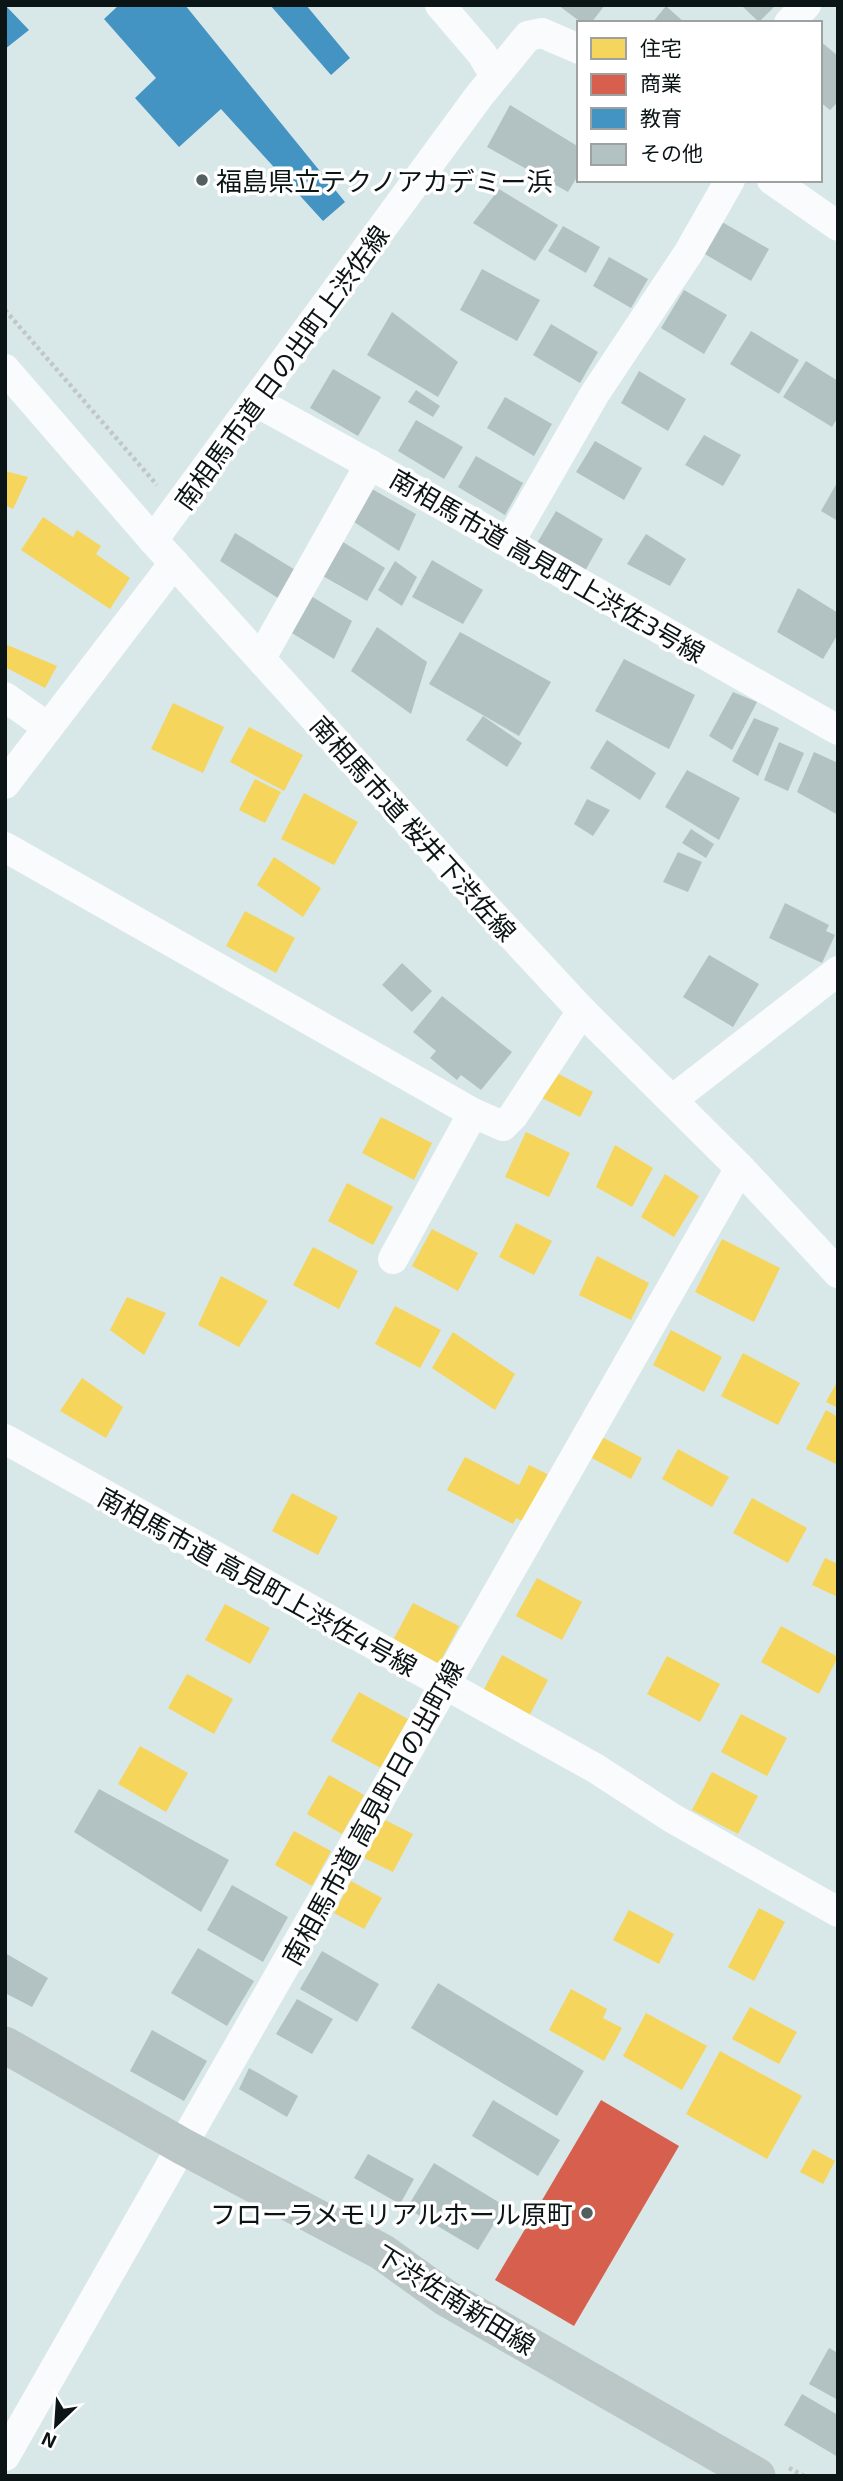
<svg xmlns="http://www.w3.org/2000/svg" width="843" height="2481" viewBox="0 0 843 2481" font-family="'Exo 2','Noto Sans JP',sans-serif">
  <rect width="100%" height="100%" fill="#d8e7e8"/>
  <!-- homes -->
  <g fill="#f6d55c">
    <polygon points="5,471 28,477 13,509 5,505"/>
    <polygon points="43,517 73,537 77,530 101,546 96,554 130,578 110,609 21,550"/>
    <polygon points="5,644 57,666 45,688 5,667"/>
    <polygon points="173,703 224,727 203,773 151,749"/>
    <polygon points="249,727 303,755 284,791 230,762"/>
    <polygon points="255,779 281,792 265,823 239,810"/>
    <polygon points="304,793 358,822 334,865 281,839"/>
    <polygon points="274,857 321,888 303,917 257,885"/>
    <polygon points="245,911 295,938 276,973 226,946"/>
    <polygon points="553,1071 593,1092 580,1117 540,1097"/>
    <polygon points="381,1117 432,1143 414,1180 362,1153"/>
    <polygon points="526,1132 570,1153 549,1197 505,1177"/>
    <polygon points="615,1145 653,1168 632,1207 596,1187"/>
    <polygon points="665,1174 699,1196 674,1237 641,1217"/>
    <polygon points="347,1183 393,1207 373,1245 328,1221"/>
    <polygon points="516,1223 552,1241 534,1275 499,1257"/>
    <polygon points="432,1229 478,1253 458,1291 412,1266"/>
    <polygon points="722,1239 780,1268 754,1322 695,1292"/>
    <polygon points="313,1247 358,1271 339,1309 293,1285"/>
    <polygon points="597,1256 649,1283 631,1320 579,1295"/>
    <polygon points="221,1276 268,1301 239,1347 198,1325"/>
    <polygon points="127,1297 166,1313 144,1355 110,1330"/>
    <polygon points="395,1306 441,1330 420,1368 375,1344"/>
    <polygon points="671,1330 722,1357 704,1392 653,1365"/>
    <polygon points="453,1332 515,1374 495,1410 432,1368"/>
    <polygon points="743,1353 800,1383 778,1425 721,1396"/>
    <polygon points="82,1378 123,1407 106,1438 60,1411"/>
    <polygon points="838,1380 838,1408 826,1402"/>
    <polygon points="826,1410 838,1417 838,1465 806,1449"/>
    <polygon points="600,1436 642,1458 631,1479 590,1457"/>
    <polygon points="678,1449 729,1477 712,1507 662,1479"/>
    <polygon points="465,1457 519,1485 529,1465 549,1475 524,1522 516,1518 513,1524 447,1490"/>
    <polygon points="292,1493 338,1517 318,1555 272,1531"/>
    <polygon points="752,1498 807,1528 788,1563 733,1533"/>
    <polygon points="825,1558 838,1564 838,1597 812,1585"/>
    <polygon points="537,1578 582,1602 562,1640 516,1616"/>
    <polygon points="413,1603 459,1626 439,1664 393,1640"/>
    <polygon points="225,1604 270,1628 250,1664 205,1640"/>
    <polygon points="781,1626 838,1657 819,1694 761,1662"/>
    <polygon points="502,1655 548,1680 528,1718 482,1693"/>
    <polygon points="667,1656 720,1684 700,1722 647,1694"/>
    <polygon points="187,1674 233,1699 214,1734 168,1708"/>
    <polygon points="359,1692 408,1719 381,1768 331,1741"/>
    <polygon points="741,1714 787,1738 767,1776 721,1752"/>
    <polygon points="140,1746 188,1773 166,1812 118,1784"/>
    <polygon points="712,1772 758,1796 738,1834 692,1810"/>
    <polygon points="329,1775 364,1795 342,1834 307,1814"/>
    <polygon points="383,1819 413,1834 393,1872 364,1858"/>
    <polygon points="294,1831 331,1851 312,1886 275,1865"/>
    <polygon points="351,1881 382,1898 364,1929 334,1913"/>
    <polygon points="759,1908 785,1922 754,1981 728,1967"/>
    <polygon points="629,1910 674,1934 659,1964 613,1940"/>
    <polygon points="571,1989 607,2009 603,2018 622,2028 604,2061 549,2030"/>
    <polygon points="750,2007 797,2032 779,2064 732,2039"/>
    <polygon points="646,2013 707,2046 682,2090 623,2056"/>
    <polygon points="720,2051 802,2096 767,2159 686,2114"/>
    <polygon points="813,2149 835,2161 823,2184 800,2172"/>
  </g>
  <!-- shops -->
  <polygon fill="#d6604d" points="601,2100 679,2146 574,2326 495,2280"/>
  <!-- schools -->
  <g fill="#4393c3">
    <polygon points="5,5 29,30 5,49"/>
    <polygon points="119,5 185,5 345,202 323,221 221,109 179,147 135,98 156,78 104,19"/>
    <polygon points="270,5 306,5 350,58 331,75"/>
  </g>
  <!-- building -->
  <g fill="#b2c2c3">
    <polygon points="558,5 605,5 591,23 582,23"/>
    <polygon points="741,5 776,5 759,22"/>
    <polygon points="666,6 685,23 652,23"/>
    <polygon points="820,41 838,56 838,102 830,110 820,102"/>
    <polygon points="510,105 579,147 579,174 568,192 487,147"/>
    <polygon points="499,189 558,225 535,261 473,223"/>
    <polygon points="722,222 769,249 751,281 703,253"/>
    <polygon points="563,226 600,247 586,273 548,251"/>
    <polygon points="609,257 648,279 631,308 593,286"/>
    <polygon points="482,269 540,300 517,341 460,310"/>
    <polygon points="684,290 727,315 704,354 661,328"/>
    <polygon points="392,312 458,362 438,397 367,355"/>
    <polygon points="551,324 598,352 580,383 533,355"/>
    <polygon points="751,331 799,360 779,394 730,364"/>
    <polygon points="806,361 838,381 838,417 832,427 783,397"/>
    <polygon points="333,369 381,397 358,436 310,408"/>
    <polygon points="639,371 686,399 668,431 621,403"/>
    <polygon points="416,390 440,406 433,417 408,402"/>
    <polygon points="505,397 552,424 534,456 487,428"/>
    <polygon points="416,420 463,447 444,479 398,451"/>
    <polygon points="704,435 741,455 723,486 685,465"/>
    <polygon points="595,441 642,468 624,500 576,472"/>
    <polygon points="476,456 523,483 505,515 458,487"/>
    <polygon points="838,481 838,521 821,511"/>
    <polygon points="372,489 416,514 399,551 354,522"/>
    <polygon points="556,511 603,539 585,571 537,543"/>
    <polygon points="235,533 297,571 281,600 220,561"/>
    <polygon points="646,534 686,559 670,586 627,564"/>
    <polygon points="343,542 385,568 367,601 321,575"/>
    <polygon points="432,560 483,590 463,624 412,597"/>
    <polygon points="395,561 417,577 402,606 378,590"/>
    <polygon points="798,588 838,613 838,634 823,659 777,632"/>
    <polygon points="306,593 352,621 334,659 287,630"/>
    <polygon points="377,627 427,662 411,714 351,671"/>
    <polygon points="460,632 551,682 519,736 429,684"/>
    <polygon points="624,659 695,695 669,749 595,711"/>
    <polygon points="733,692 757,702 732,750 709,736"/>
    <polygon points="483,716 522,743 507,767 466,740"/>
    <polygon points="754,718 779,728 758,776 732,761"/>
    <polygon points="607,740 656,773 640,800 590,768"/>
    <polygon points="779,742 804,753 788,791 764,780"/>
    <polygon points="814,752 838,763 838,815 797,792"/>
    <polygon points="687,770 740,798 719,840 665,807"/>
    <polygon points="587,799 610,810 593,836 574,824"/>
    <polygon points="691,829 714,844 706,858 682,843"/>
    <polygon points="678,852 702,862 688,892 663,882"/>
    <polygon points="785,903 829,925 826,931 835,935 822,963 769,938"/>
    <polygon points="709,955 759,984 733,1027 683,997"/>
    <polygon points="402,963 432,991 412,1012 382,985"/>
    <polygon points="442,996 512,1052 481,1090 461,1075 457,1080 430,1058 436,1051 413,1032"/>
    <polygon points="99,1789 229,1860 201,1912 74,1832"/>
    <polygon points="232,1885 288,1917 263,1962 207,1930"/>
    <polygon points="198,1948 254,1981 227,2026 171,1993"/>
    <polygon points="322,1951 379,1984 357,2022 300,1989"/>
    <polygon points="5,1953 48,1978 32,2007 5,1993"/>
    <polygon points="438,1983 584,2071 557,2116 411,2028"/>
    <polygon points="297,1999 333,2019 312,2054 276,2034"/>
    <polygon points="152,2030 207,2061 184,2101 130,2071"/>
    <polygon points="249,2068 298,2096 287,2117 239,2089"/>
    <polygon points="493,2100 560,2140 538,2176 472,2136"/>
    <polygon points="368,2154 414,2179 400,2204 354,2178"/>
    <polygon points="434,2163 505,2206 478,2250 407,2208"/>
    <polygon points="829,2348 838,2353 838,2400 809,2384"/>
    <polygon points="802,2394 838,2415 838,2457 784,2425"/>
  </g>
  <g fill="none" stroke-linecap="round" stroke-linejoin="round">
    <!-- path -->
    <g stroke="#c1c6c6" stroke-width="4.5" stroke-dasharray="3.5 3.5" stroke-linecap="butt">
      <polyline points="5,310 157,485"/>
      <polyline points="789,2468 804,2476"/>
    </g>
    <!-- minor -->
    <g stroke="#f9fbfc" stroke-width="30">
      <polyline points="440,5 482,54 495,76"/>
      <polyline points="789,23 806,5"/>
      <polyline points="772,180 838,226"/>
      <polyline points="5,369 153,540 490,912 582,1011 740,1168 838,1273"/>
      <path d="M 256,402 C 452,508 644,621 838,730"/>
      <polyline points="153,540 479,96 528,36 542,33 579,49"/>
      <polyline points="510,541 594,395 689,252 730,180"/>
      <polyline points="261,658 370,464"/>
      <polyline points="5,697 46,726"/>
      <polyline points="5,784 174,563"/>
      <polyline points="5,847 473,1113 503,1126 513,1116 582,1011"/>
      <polyline points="672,1100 838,971"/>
      <polyline points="393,1259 473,1113"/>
      <polyline points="5,1439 595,1768 672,1818 838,1912"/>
      <polyline points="5,2456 740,1168"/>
    </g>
    <!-- major -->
    <polyline stroke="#bbc6c6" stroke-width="37" points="5,2045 182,2146 382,2252 446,2298 757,2476"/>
  </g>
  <!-- markers -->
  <g fill="#535e60" stroke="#fff" stroke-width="2.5">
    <circle cx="202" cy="180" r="7"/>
    <circle cx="587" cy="2213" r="7"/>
  </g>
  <g text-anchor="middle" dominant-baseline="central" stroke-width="7" stroke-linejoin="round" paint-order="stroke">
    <!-- poi labels -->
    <g font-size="26" fill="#0c1516" stroke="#fff" text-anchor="start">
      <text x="216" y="180">福島県立テクノアカデミー浜</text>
      <text x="573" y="2213" text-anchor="end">フローラメモリアルホール原町</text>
    </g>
    <!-- street labels -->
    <g font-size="26" fill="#0c1516" stroke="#fff">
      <text transform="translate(281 367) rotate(-54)">南相馬市道 日の出町上渋佐線</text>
      <text transform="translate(548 565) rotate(30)">南相馬市道 高見町上渋佐3号線</text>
      <text transform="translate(414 828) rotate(48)">南相馬市道 桜井下渋佐線</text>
      <text transform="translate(258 1581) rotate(29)">南相馬市道 高見町上渋佐4号線</text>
      <text transform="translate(372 1812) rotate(-61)">南相馬市道 高見町日の出町線</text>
      <text transform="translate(456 2299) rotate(32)">下渋佐南新田線</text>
    </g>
  </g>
  <!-- border -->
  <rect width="843" height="2481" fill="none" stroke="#0c1516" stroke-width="14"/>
  <!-- legend -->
  <rect x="577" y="21" width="245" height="161" fill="#ffffff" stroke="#9ea1a2" stroke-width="2"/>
  <rect x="591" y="38" width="35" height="21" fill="#f6d55c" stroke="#9ea1a2" stroke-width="2"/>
  <text x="640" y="56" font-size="21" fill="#0c1516">住宅</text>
  <rect x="591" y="74" width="35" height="21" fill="#d6604d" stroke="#9ea1a2" stroke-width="2"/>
  <text x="640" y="91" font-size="21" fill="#0c1516">商業</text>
  <rect x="591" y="108" width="35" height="21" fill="#4393c3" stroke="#9ea1a2" stroke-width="2"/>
  <text x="640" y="126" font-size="21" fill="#0c1516">教育</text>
  <rect x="591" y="144" width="35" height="21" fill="#b2c2c3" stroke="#9ea1a2" stroke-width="2"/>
  <text x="640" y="161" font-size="21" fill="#0c1516">その他</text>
  <!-- north arrow -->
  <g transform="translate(56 2425) rotate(205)" stroke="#ffffff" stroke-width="5" paint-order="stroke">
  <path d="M0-5L12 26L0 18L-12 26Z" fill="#0c1516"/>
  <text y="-10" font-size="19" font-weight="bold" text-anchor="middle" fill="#0c1516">N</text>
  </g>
</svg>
